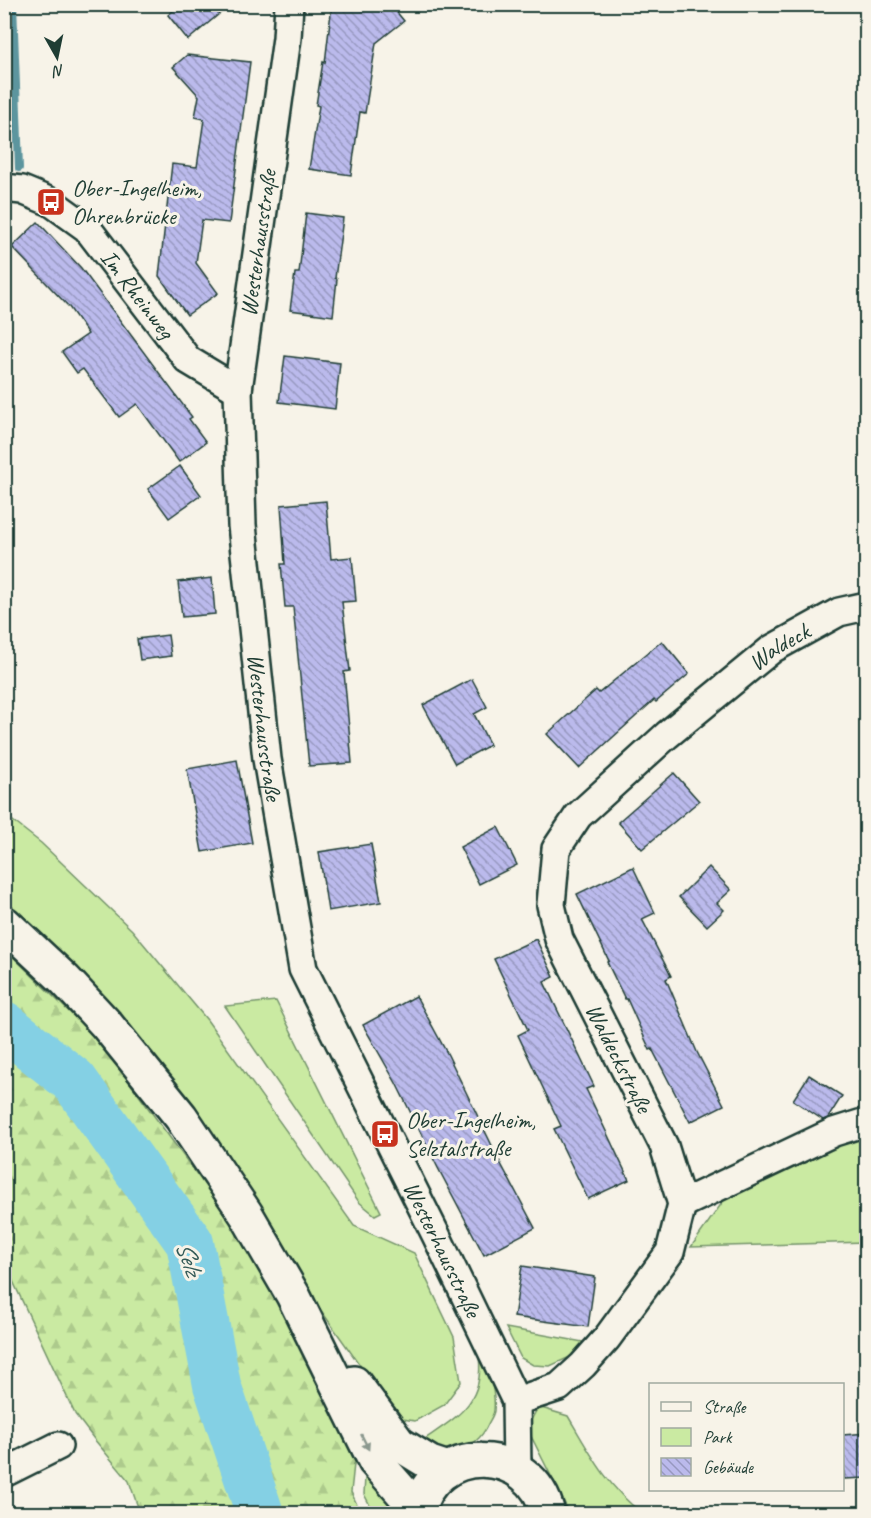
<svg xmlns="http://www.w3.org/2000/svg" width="871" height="1518" viewBox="0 0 871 1518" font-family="Caveat,sans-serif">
  <defs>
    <pattern id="forest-firs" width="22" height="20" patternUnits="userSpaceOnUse" patternTransform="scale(1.5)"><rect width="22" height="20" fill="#caeaa2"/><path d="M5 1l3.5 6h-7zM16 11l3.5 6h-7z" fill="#adca8c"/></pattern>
    <pattern id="building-back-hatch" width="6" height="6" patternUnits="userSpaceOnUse" patternTransform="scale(1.5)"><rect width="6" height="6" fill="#bbbaec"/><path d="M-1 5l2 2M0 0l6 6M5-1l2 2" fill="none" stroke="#9798c0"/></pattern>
  </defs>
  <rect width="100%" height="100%" fill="#f7f3e8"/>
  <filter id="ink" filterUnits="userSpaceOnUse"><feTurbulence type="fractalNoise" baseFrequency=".0167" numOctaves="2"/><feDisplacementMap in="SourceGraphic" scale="12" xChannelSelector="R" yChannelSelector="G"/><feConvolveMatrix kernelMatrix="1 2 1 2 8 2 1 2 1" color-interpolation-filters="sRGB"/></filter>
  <g filter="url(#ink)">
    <!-- green -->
    <g fill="#caeaa2" stroke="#74946b" stroke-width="1.5">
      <polygon points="4,814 41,843 132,930 207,1020 354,1226 414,1253 454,1337 461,1382 444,1405 415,1421 403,1419 391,1409 320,1309 227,1159 159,1062 82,972 5,901"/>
      <polygon points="276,1001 381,1212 375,1215 359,1202 225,1006"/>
      <polygon points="866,1131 866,1242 691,1247 736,1183"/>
      <polygon points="506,1328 583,1342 570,1357 550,1366 533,1365 521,1358"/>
      <path d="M 483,1355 C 489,1373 496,1392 494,1411 C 493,1416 490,1420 488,1424 C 475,1454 446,1454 419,1443 C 453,1419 485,1405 479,1357 Z"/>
      <path d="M 538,1407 L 568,1416 C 589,1452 608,1488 642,1513 L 567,1513 L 566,1506 L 527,1428 Z"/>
      <polygon points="374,1472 395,1508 396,1513 374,1513 364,1494 365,1478"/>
    </g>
    <!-- forest -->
    <polygon fill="url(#forest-firs)" stroke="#74946b" stroke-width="1.5" points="5,949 100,1042 231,1221 365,1458 354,1464 351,1492 361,1513 140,1513 129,1481 94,1439 75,1414 5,1264"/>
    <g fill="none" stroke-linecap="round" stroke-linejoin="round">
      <!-- stream -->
      <polyline stroke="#5c959e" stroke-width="8" points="13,4 19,168"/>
      <!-- river -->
      <polyline stroke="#84d0e4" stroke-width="48" points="4,1025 74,1081 190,1243 217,1385 260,1514"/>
    </g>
    <!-- building -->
    <g fill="url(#building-back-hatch)" stroke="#1f3d34" stroke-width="1.5">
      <polygon points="181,4 231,4 188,40 168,15"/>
      <polygon points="332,4 390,4 404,21 376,43 365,113 360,112 351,175 309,169 319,106 316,105 323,62 325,63"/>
      <polygon points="187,55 250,62 229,223 202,220 196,263 218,293 187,315 159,276 172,164 197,167 204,119 195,117 199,96 173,67"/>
      <polygon points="306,213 343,218 335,278 337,279 333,316 290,310 295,273 299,273"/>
      <polygon points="38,222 81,268 192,417 189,419 206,442 179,462 137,404 119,417 83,369 77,373 62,352 88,334 69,307 12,247"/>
      <polygon points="285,356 340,363 335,409 279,402"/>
      <polygon points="180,466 201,495 169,518 148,489"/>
      <polygon points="326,501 331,559 352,557 356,601 342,602 350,671 344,672 352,763 309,766 293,607 285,607 281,564 285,564 281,505"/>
      <polygon points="212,578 215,614 182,617 178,582"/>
      <polygon points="168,635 171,656 140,660 137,639"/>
      <polygon points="662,641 689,674 656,702 654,700 579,768 547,734 596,690 599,693"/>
      <polygon points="472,679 487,707 474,714 490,745 455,764 423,705"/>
      <polygon points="237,760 252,843 202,852 187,769"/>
      <polygon points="674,773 699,801 642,849 618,822"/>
      <polygon points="498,827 517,865 479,884 460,847"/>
      <polygon points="371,844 381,902 328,911 319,852"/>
      <polygon points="633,867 655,913 642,919 671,976 666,979 697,1052 724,1105 690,1122 652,1049 650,1050 627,999 625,999 607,962 609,961 577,894"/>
      <polygon points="709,867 731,890 717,903 724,910 707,926 679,897"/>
      <polygon points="536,939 554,977 544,982 594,1086 586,1089 629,1180 588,1199 554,1129 561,1126 518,1035 528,1030 494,959"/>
      <polygon points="416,996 448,1055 501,1164 535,1228 484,1255 438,1168 396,1083 363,1025"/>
      <polygon points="809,1075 842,1096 828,1118 823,1120 793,1100"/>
      <polygon points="522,1266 595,1277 588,1327 514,1317"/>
      <polygon points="867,1433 867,1478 844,1479 843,1435"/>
    </g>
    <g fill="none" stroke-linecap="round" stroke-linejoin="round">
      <!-- minor casing -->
      <g stroke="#1f3d34" stroke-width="32">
        <g id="minor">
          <path id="s1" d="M 289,4 L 287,38 L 238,390 L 242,525 L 267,759 L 303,969 L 436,1235 L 516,1401 L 517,1469"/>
          <path id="s2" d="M 4,188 L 22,190 L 51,202 L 87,228 L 188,360 L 238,390"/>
          <polyline points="682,1204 834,1132 866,1122"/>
          <path id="s3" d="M 516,1401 L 559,1387 L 583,1365 L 607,1338 L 670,1252 L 682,1204 L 664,1146 L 559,939 L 551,905 L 556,849 L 578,816 L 667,735 L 772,649 L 839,612 L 866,606"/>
          <polyline points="4,1473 58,1446"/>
        </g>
      </g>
      <!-- major casing -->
      <g stroke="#1f3d34" stroke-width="38">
        <g id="major">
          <polyline points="4,923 65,980 106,1024 181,1117 246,1214 293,1295 375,1461 418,1510"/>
          <polyline points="354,1383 399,1444 430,1463 448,1469"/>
          <path d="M 417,1514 C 432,1442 532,1443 548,1514"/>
        </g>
      </g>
      <!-- minor -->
      <use href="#minor" stroke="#f7f3e8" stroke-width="27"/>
      <!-- major -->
      <use href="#major" stroke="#f7f3e8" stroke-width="33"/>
    </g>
    <!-- one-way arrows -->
    <defs><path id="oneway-solid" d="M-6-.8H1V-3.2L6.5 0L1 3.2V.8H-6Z" transform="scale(1.5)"/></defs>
    <use fill="#8b988e" href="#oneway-solid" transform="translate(365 1442) rotate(64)"/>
  </g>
  <!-- icons -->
  <defs>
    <g id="bus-square" transform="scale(1.5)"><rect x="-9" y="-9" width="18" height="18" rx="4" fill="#c8321e" stroke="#f7f3e8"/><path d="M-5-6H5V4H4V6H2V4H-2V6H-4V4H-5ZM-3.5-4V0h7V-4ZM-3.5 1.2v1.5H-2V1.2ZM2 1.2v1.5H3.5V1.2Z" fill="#fff"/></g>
  </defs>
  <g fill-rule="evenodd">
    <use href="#bus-square" x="51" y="202"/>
    <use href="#bus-square" x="385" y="1134"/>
  </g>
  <g text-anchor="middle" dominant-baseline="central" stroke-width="6" stroke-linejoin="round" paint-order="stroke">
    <!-- poi labels -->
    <g font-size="24" fill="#1f3d34" stroke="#f7f3e8" text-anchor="start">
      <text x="72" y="188">Ober-Ingelheim,<tspan x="72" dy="28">Ohrenbrücke</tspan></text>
      <text x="406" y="1120">Ober-Ingelheim,<tspan x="406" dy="28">Selztalstraße</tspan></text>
    </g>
    <!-- street labels -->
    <g font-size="24" fill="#1f3d34" stroke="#f7f3e8">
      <text transform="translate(258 243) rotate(-82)">Westerhausstraße</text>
      <text stroke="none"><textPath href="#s2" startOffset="177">Im Rheinweg</textPath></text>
      <text stroke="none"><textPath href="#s3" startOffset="957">Waldeck</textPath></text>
      <text stroke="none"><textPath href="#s1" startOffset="728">Westerhausstraße</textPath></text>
      <text transform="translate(619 1058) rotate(63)">Waldeckstraße</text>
      <text stroke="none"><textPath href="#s1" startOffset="1286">Westerhausstraße</textPath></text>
    </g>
    <!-- water labels -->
    <g font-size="26" font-style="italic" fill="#335a57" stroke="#f7f3e8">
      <text transform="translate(189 1258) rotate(72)">Selz</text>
    </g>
  </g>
  <!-- margin -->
  <rect width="871" height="1518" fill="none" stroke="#f7f3e8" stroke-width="24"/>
  <rect x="12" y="12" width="847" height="1494" fill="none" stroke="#1f3d34" stroke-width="2" filter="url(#ink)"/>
  <!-- legend -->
  <rect x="649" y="1383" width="195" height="108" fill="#f7f3e8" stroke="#a1aaa0" stroke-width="1.5"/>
  <rect x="661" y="1402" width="30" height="9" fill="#f7f3e8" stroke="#a1aaa0" stroke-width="1.5"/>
  <text x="703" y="1413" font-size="18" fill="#1f3d34">Straße</text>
  <rect x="661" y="1428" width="30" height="18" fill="#caeaa2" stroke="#a1aaa0" stroke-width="1.5"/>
  <text x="703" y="1443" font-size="18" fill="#1f3d34">Park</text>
  <rect x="661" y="1458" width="30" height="18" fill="url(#building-back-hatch)" stroke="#a1aaa0" stroke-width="1.5"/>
  <text x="703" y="1473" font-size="18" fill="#1f3d34">Gebäude</text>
  <!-- north arrow -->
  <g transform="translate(57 57) rotate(171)" stroke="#f7f3e8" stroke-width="4.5" paint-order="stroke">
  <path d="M0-4.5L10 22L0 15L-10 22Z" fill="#1f3d34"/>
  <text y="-9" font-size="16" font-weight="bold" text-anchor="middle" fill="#1f3d34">N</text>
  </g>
</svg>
